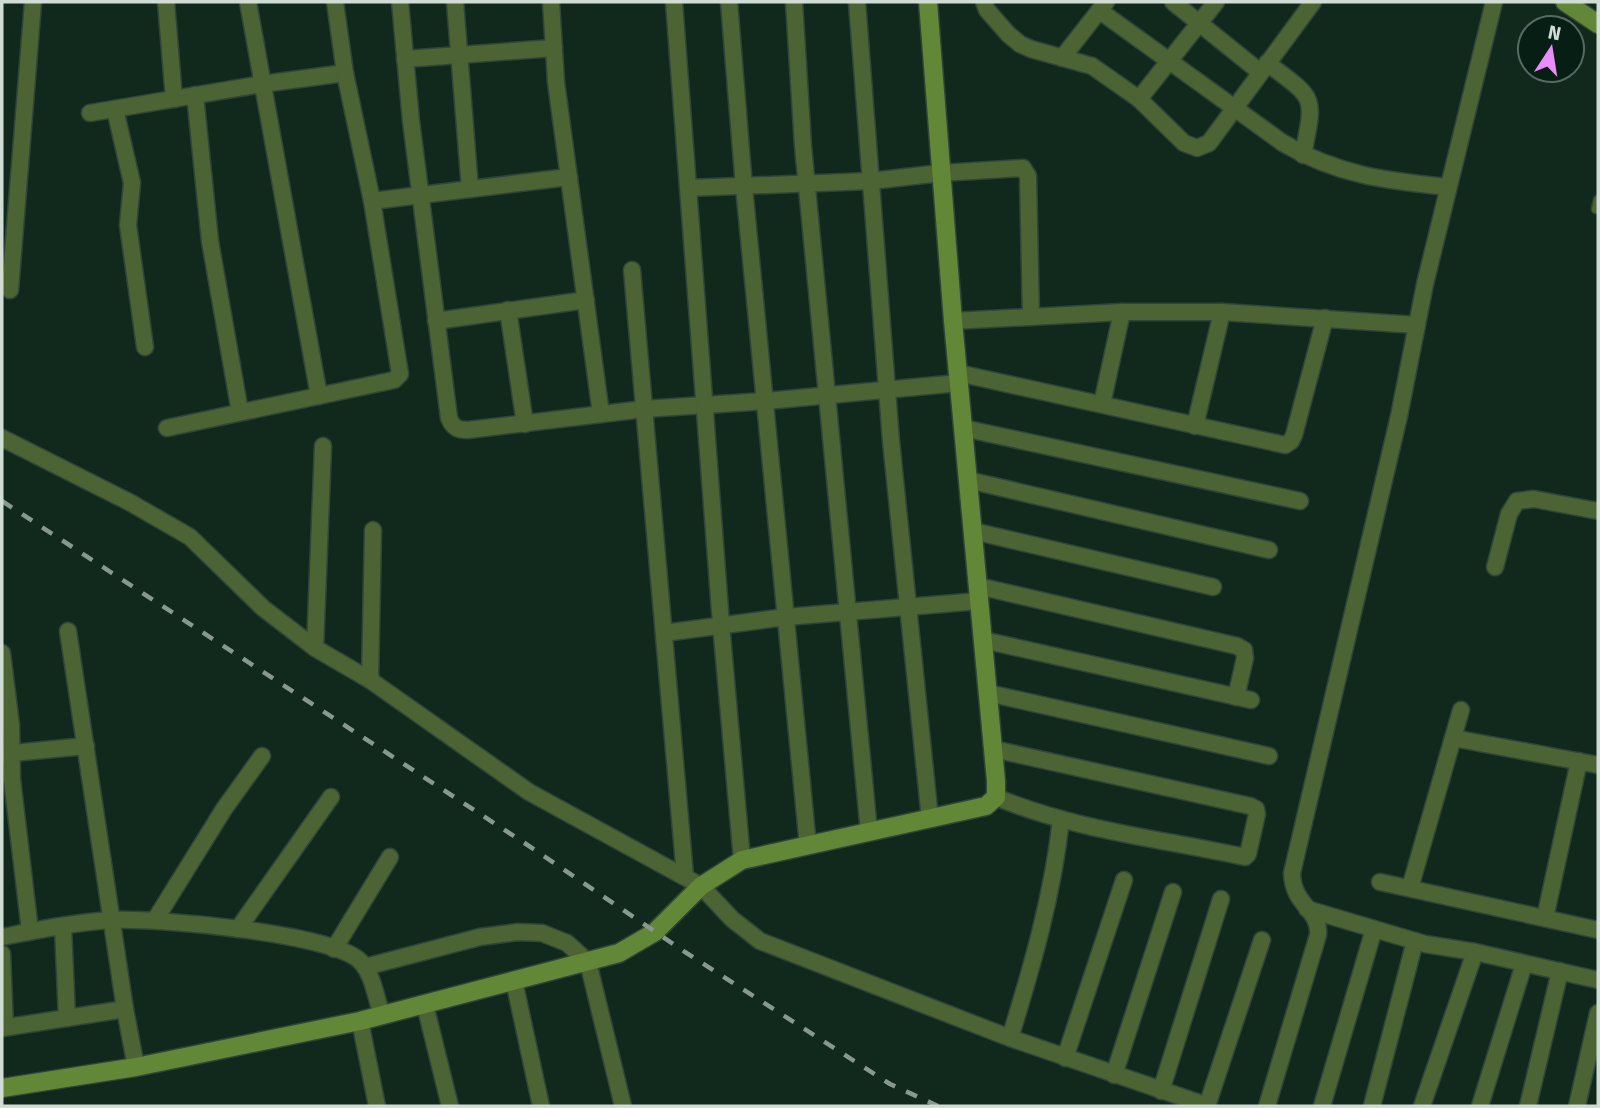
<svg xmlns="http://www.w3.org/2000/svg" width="1600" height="1108" viewBox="0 0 1600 1108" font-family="'Fira Sans',sans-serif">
  <rect width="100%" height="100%" fill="#11281d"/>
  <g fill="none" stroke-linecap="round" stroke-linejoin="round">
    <!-- lane casing -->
    <g stroke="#2f453a" stroke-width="11">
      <polyline id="lane" points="1596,209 1598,200"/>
    </g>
    <!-- street casing -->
    <g stroke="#2f453a" stroke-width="19">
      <g id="street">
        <polyline points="166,2 174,99"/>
        <polyline points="248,2 319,396"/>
        <path d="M 400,2 L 411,121 L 449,418 C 453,428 458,430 468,430 L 644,409 L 766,401 L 959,383"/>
        <polyline points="455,2 470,189"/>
        <polyline points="551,2 556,82 601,414"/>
        <polyline points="674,2 721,624 742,860"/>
        <polyline points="729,2 744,187 808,846"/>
        <polyline points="794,2 803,146 869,832"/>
        <polyline points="857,2 891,441 930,819"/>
        <polyline points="984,2 987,10 1008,34 1020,44 1031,49 1092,66 1139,99 1184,143 1197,148 1209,143 1313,2"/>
        <polyline points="1173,2 1260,72"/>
        <path d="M 1100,11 L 1283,143 C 1337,175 1387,181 1448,187"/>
        <polyline points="1062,58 1106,2"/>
        <polyline points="405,59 554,48"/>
        <path d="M 1267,63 C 1316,100 1315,94 1303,155"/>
        <polyline points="195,95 210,241 240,412"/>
        <polyline points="1139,99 1216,2"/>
        <polyline points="115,109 132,183 128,225 145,347"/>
        <polyline points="90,113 262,84 345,73"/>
        <polyline points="688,188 871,181 941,173 1023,168 1028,176 1031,317"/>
        <polyline points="372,201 569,177"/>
        <polyline points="632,270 685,876"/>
        <polyline points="10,290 33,2"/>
        <polyline points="508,310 525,424"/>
        <polyline points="436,321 586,300"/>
        <polyline points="953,321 1122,312 1222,312 1417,325"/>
        <polyline points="958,373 1285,445 1291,441 1294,435 1325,318"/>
        <polyline points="1102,404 1122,312"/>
        <polyline points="1195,426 1222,312"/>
        <polyline points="167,428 394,380 400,374 372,201 345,73 335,2"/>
        <polyline points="963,428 1300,501"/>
        <polyline points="2,438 131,503 190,537 263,608 315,648 370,680 529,792 701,886 732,919 760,941 1010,1038 1208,1106"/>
        <polyline points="968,480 1269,550"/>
        <polyline points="973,531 1213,587"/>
        <polyline points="1495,567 1509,514 1517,501 1534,499 1598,511"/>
        <polyline points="978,586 1237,646 1244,650 1245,658 1236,697"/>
        <polyline points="68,631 125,1009 136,1067"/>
        <polyline points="664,633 786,617 979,601"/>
        <polyline points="983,640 1251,700"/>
        <polyline points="315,648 323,446"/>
        <polyline points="2,653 11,725 12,779 30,931"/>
        <polyline points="370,680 373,530"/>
        <polyline points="988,693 1269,756"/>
        <polyline points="1453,738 1598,765"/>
        <path d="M 993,749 L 1250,806 L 1256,809 L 1257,814 L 1248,854 L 1245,857 C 1162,839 1074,830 996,797"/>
        <polyline points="2,754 86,746"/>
        <polyline points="1380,882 1598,930"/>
        <polyline points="1410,888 1461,710"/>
        <polyline points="1307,909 1425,944 1475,952 1598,980"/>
        <polyline points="1545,918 1579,761"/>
        <polyline points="155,920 224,809 262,756"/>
        <polyline points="63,927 67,1018"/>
        <polyline points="238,929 331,797"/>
        <path d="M 2,937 C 38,930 76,922 113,920 C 156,918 332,933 360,961 C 373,973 376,999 382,1015"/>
        <polyline points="334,949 390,857"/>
        <polyline points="2,954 5,1027"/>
        <polyline points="365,967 480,937 518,932 542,933 567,943 588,962 623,1106"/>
        <polyline points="514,981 541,1106"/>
        <polyline points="425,1005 450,1106"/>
        <polyline points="360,1021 377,1106"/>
        <polyline points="2,1028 125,1009"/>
        <path d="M 1010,1038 C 1032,967 1053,894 1061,819"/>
        <polyline points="1065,1058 1124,880"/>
        <polyline points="1114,1075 1173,892"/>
        <polyline points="1161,1091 1221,899"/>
        <polyline points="1207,1106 1262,940"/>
        <path d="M 1267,1106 L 1318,935 C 1320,908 1293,907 1292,873 L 1399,416 L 1425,284 L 1494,2"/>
        <polyline points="1322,1106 1374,929"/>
        <polyline points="1372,1106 1415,941"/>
        <polyline points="1422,1106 1475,952"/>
        <polyline points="1480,1106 1524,964"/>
        <polyline points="1528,1106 1560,971"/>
        <polyline points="1577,1106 1598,1013"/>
      </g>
    </g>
    <!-- secondary casing -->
    <g stroke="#2f453a" stroke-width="21">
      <g id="secondary">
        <polyline points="1565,2 1598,24"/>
        <polyline points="2,1088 136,1067 360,1021 619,953 655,932 701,886 742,860 986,806 996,797 996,781 953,321 928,2"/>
      </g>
    </g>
    <!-- lane -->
    <use href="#lane" stroke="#4c6333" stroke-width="8"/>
    <!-- street -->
    <use href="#street" stroke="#4c6333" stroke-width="16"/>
    <!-- secondary -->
    <use href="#secondary" stroke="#628737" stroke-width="18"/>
    <!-- rail -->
    <polyline stroke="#86988f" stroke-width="4.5" stroke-dasharray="12 12" stroke-linecap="butt" points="2,501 526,844 685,952 890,1084 938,1106"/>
  </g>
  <!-- border -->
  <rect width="1600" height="1108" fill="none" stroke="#cfddd5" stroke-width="7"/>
  <!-- north arrow -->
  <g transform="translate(1551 49) rotate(12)"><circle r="33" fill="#071e14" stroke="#576a61" stroke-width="2"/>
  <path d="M0-5L12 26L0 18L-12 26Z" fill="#ea8dfc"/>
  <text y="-10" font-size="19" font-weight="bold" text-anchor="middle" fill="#cfddd5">N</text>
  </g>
</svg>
